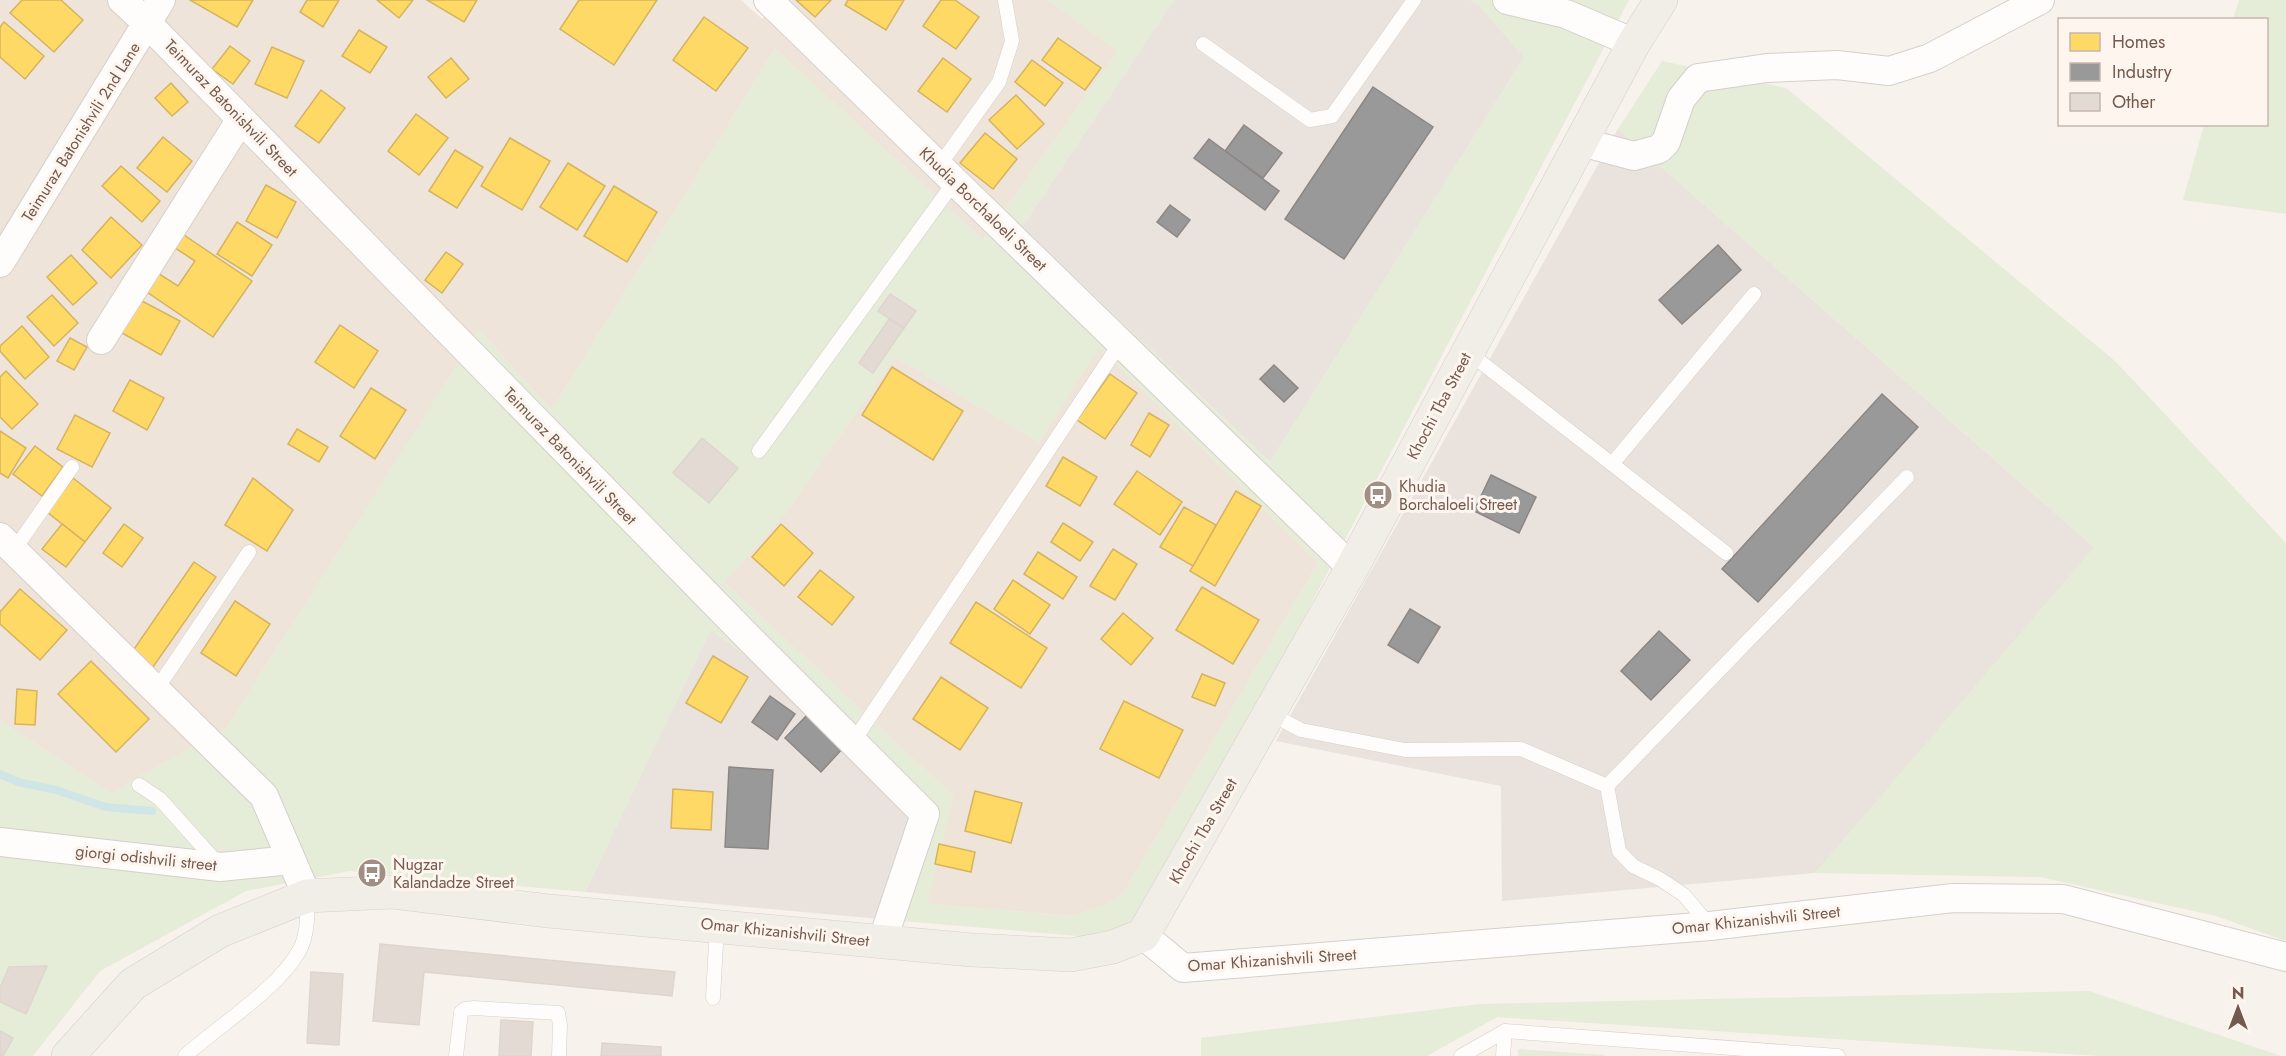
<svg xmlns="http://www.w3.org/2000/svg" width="2286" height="1056" viewBox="0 0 2286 1056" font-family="Jost,sans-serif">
  <rect width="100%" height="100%" fill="#f7f2ec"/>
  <!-- residential -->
  <g fill="#efe4da">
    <polygon points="0,0 741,0 762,19 775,0 1048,0 1118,51 983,240 775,49 552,410 479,331 227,727 111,793 0,721"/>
    <polygon points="1099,347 1318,563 1123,894 1103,906 1072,916 927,904 953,796 724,582 787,511 895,357 1039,442"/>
  </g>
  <!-- industrial -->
  <g fill="#e9e2dd">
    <polygon points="1174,0 1470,0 1481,7 1524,57 1270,462 1022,227"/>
    <polygon points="1618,129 2095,548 1815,873 1502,901 1501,786 1276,741"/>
    <polygon points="711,629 938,805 902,921 585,892"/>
  </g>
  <!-- green -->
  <g fill="#e5ecd8" fill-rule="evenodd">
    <path d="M 1048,0 L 1174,0 L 1022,227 L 1270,462 L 1524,57 L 1481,7 L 1470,0 L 1629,0 L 1240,739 L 1135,925 L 1090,937 L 902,921 L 938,805 L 711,630 L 585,892 L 350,871 L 246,891 L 100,971 L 33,1056 L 0,1056 L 0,721 L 111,793 L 227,727 L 479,330 L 552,410 L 775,49 L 983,240 L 1118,51 ZM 1099,348 L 1318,563 L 1123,894 L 1103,906 L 1072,916 L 928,904 L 953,796 L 724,582 L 787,511 L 895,357 L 1039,442 Z"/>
    <polygon points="2239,0 2286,0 2286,214 2183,200 2204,125 2266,124 2266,20 2233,19"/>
    <polygon points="1662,61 1786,88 2115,361 2286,543 2286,941 2216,916 2040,877 1815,873 2094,547 1618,129"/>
    <polygon points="2089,991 2281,1056 2099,1056 1497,1017 1427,1056 1201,1056 1201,1038 1480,1004"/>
    <polygon points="1518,1049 1605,1055 1604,1056 1518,1056"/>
  </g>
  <!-- homes -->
  <g fill="#ffd966" stroke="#d5b35f" stroke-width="1.5">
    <polygon points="22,0 61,0 83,20 54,52 10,13"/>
    <polygon points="190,0 253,0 237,27"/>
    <polygon points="307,0 339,0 323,27 300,12"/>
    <polygon points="377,0 413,0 399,18"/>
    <polygon points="427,0 477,0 464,22"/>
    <polygon points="579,0 657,0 614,65 560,29"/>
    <polygon points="796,0 831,0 815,17"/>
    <polygon points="848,0 904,0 886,30 845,5"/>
    <polygon points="941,0 955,0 979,17 956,49 923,26"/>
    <polygon points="704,17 748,48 716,91 673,60"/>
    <polygon points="4,22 44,56 25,79 0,57 0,27"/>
    <polygon points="359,30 387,47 370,73 342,56"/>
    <polygon points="1058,38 1101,68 1085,90 1042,60"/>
    <polygon points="230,46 250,61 233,84 212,69"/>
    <polygon points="272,47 304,61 287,98 255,84"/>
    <polygon points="451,58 469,79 446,98 428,77"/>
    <polygon points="943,58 971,79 947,112 918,91"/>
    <polygon points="1032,60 1063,83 1045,106 1015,82"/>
    <polygon points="171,83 188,102 172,116 155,98"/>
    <polygon points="321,90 345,108 319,143 295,126"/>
    <polygon points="1016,95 1044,124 1017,149 989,120"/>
    <polygon points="416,114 448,138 419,175 388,151"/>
    <polygon points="985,133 1017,159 993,189 960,163"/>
    <polygon points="163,137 192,161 167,192 137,168"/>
    <polygon points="510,138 550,161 522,210 481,186"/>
    <polygon points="455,150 483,167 457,208 429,191"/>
    <polygon points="568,163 605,186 577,230 540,207"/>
    <polygon points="121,166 160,201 142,222 102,186"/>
    <polygon points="266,185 296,202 277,238 246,221"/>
    <polygon points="614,186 657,212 627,262 584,236"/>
    <polygon points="111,217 142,245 111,278 82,250"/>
    <polygon points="237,222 272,245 252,276 217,254"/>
    <polygon points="178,231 252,281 213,337 141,288 153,270 178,286 195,261 169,244"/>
    <polygon points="446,252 463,264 442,293 425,280"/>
    <polygon points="71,255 97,283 73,305 47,277"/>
    <polygon points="52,295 78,323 54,346 27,317"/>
    <polygon points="140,300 180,321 161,355 122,333"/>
    <polygon points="340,325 378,351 354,388 315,362"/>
    <polygon points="22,326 49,357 25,379 0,351 0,346"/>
    <polygon points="70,338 87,347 74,370 57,361"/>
    <polygon points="892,367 963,411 933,460 862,415"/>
    <polygon points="6,371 38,404 12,429 0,417 0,377"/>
    <polygon points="1110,374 1137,393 1105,439 1077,420"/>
    <polygon points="130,380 164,398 147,430 113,411"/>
    <polygon points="371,388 406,410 375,459 340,436"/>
    <polygon points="1149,413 1169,425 1150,457 1131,445"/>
    <polygon points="75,415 110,433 92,467 57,449"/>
    <polygon points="297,429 328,447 319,462 288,444"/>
    <polygon points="0,431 26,448 8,478 0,473"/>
    <polygon points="35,446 63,467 42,496 13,474"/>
    <polygon points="1063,457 1097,477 1080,506 1046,486"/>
    <polygon points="1137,471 1182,502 1160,535 1114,504"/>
    <polygon points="73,478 111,508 85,542 47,512"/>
    <polygon points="253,478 293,510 267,551 225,525"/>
    <polygon points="1236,491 1261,506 1215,586 1190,571"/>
    <polygon points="1184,507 1216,525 1193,566 1160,547"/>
    <polygon points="1063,523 1093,542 1080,561 1051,542"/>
    <polygon points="62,524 85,542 66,567 42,549"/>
    <polygon points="124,524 143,538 122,567 103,553"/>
    <polygon points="781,524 813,553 784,586 752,557"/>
    <polygon points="1113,549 1137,564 1115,600 1090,586"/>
    <polygon points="1038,552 1077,577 1063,599 1024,574"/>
    <polygon points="194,562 216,577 153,667 132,652"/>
    <polygon points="820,570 854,597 832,625 798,597"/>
    <polygon points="1013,580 1050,605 1030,634 994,609"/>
    <polygon points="1202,587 1259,620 1233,664 1176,630"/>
    <polygon points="20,589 67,630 40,660 0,624 0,612"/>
    <polygon points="235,601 270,624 236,676 201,653"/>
    <polygon points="976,602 1047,648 1021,688 950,643"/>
    <polygon points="1123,613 1153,638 1131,665 1101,639"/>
    <polygon points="713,656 748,677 721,723 686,703"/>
    <polygon points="91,661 149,719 116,752 58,694"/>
    <polygon points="1202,674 1225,683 1215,706 1192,697"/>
    <polygon points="941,677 988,708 960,750 913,719"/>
    <polygon points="17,689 37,691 35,725 15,724"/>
    <polygon points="1124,701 1183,730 1159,778 1100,749"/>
    <polygon points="673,789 713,792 711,830 671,828"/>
    <polygon points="975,791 1022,803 1011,843 965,831"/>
    <polygon points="939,844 975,852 971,872 935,864"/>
  </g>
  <!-- industry -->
  <g fill="#999" stroke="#8e8682" stroke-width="1.5">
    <polygon points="1373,87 1433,127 1344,259 1285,219"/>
    <polygon points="1244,125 1282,153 1263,178 1225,151"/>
    <polygon points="1209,139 1279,191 1265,210 1194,158"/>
    <polygon points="1170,205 1190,220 1177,237 1157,222"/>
    <polygon points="1718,245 1741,270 1682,324 1659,300"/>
    <polygon points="1274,365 1298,388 1284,402 1260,379"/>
    <polygon points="1882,394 1918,427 1758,602 1722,569"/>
    <polygon points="1491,475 1536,497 1519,533 1474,511"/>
    <polygon points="1410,609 1440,627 1418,663 1388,645"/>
    <polygon points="1659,631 1690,660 1651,700 1621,671"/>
    <polygon points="770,696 795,714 777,740 752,722"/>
    <polygon points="807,715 843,748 821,772 785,738"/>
    <polygon points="729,767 773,770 768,849 725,847"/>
  </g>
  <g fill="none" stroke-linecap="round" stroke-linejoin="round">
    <!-- stream -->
    <polyline stroke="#cfe5e6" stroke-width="8" points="0,774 18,782 56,790 106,807 152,811"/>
  </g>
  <!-- building -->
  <g fill="#e3dad4" stroke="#dfd5cf" stroke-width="1.5">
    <polygon points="890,294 916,311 904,328 878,311"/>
    <polygon points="889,319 904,328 873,373 859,363"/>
    <polygon points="702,438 738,468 709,503 673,473"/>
    <polygon points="380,944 675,972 672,996 424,972 419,1025 373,1021"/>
    <polygon points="47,966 26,1014 0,1002 0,988 9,967"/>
    <polygon points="311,972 343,974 339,1045 307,1043"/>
    <polygon points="501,1020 533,1022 531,1056 499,1056"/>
    <polygon points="0,1031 13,1038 3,1056 0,1056"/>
    <polygon points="602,1043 661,1047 661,1056 601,1056"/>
  </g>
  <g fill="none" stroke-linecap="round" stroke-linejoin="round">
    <!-- service casing -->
    <g stroke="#d6cfca" stroke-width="15">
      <g id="service">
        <polyline points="1203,44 1310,120 1332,116 1414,0"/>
        <polyline points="939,166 999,82 1012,41 1005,0"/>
        <polyline points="1468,352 1612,464 1754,294"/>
        <polyline points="759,451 955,181"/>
        <polyline points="1612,464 1726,553"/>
        <polyline points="14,550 72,467"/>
        <polyline points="156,690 249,552"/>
        <polyline points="1271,714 1301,730 1405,750 1521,749 1607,786 1907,477"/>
        <polyline points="853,742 1121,342"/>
        <polyline points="139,785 160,799 219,865"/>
        <polyline points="1607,786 1619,851 1633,866 1660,879 1684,895 1710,926"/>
        <polyline points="713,998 717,925"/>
        <path d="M 185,1056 C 218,1026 278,989 299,951 C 307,937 308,913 307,896"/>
        <polyline points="456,1056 461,1012 465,1009 474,1008 558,1013 560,1025 559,1056"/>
        <polyline points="1461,1056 1505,1031 1838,1056"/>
        <polyline points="1503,1056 1505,1031"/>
      </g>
    </g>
    <!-- minor casing -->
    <g stroke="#d6cfca" stroke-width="30">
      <g id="minor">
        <polyline points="122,0 147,23 747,636 925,814 882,942"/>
        <polyline points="768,0 1352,568"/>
        <polyline points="1507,0 1566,14 1634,43"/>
        <polyline points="1581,142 1634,156 1659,149 1666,142 1681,99 1698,78 1767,68 1837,65 1889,71 1930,58 2040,0"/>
        <polyline points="0,263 161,0"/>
        <polyline points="101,340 241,119"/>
        <polyline points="0,537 264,796 307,896"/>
        <polyline points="0,842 220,867 291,860"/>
        <polyline points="1143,935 1183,968 1710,926 1953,898 2063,899 2286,957"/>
      </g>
    </g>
    <!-- primary casing -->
    <g stroke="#d8cfca" stroke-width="34">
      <polyline id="primary" points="68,1056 133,984 220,931 307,896 393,892 549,911 972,950 1071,955 1113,947 1143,935 1352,568 1634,43 1661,0"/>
    </g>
    <!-- service -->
    <use href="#service" stroke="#fefdfc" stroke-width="14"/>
    <!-- minor -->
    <use href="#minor" stroke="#fefdfc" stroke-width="28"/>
    <!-- primary -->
    <use href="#primary" stroke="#f1ede7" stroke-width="33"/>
  </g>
  <!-- icons -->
  <defs>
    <g id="bus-disc" transform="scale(1.5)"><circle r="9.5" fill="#a18f85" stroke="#fef6ee"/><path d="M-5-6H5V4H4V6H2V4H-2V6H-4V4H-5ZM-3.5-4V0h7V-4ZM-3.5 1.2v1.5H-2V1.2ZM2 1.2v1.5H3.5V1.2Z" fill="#fff"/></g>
  </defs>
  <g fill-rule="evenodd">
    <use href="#bus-disc" x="1378" y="495"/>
    <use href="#bus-disc" x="372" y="873"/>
  </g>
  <g text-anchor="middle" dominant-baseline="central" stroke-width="6" stroke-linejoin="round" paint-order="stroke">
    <!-- street labels -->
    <g font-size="16" fill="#73594e" stroke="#fef6ee">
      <text transform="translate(231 108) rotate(46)">Teimuraz Batonishvili Street</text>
      <text transform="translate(81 132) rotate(-58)">Teimuraz Batonishvili 2nd Lane</text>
      <text transform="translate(983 209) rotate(44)">Khudia Borchaloeli Street</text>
      <text transform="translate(1439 406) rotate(-62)">Khochi Tba Street</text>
      <text transform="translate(570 456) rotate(46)">Teimuraz Batonishvili Street</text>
      <text transform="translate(1203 831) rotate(-60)">Khochi Tba Street</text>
      <text transform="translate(146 858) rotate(6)">giorgi odishvili street</text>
      <text transform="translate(1756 920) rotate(-6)">Omar Khizanishvili Street</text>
      <text transform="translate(785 932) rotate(6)">Omar Khizanishvili Street</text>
      <text transform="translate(1272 960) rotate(-4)">Omar Khizanishvili Street</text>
    </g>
    <!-- poi labels -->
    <g font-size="16" fill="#73594e" stroke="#fef6ee" text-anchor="start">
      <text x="1399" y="486">Khudia<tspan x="1399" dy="18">Borchaloeli Street</tspan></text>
      <text x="393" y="864">Nugzar<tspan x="393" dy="18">Kalandadze Street</tspan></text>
    </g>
  </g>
  <!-- legend -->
  <rect x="2058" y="18" width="210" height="108" fill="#fef6ee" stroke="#c6b7ae" stroke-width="1.5"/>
  <rect x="2070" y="33" width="30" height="18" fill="#ffd966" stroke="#c6b7ae" stroke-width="1.5"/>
  <text x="2112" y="48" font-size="18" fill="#73594e">Homes</text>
  <rect x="2070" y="63" width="30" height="18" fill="#999999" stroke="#c6b7ae" stroke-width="1.5"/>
  <text x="2112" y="78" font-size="18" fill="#73594e">Industry</text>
  <rect x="2070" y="93" width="30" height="18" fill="#e3dad4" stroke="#c6b7ae" stroke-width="1.5"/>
  <text x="2112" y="108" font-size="18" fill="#73594e">Other</text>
  <!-- north arrow -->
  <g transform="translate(2238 1008)" stroke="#fef6ee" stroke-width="4.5" paint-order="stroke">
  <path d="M0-4.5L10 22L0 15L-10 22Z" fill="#73594e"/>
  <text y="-9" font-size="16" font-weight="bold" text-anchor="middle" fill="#73594e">N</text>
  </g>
</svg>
